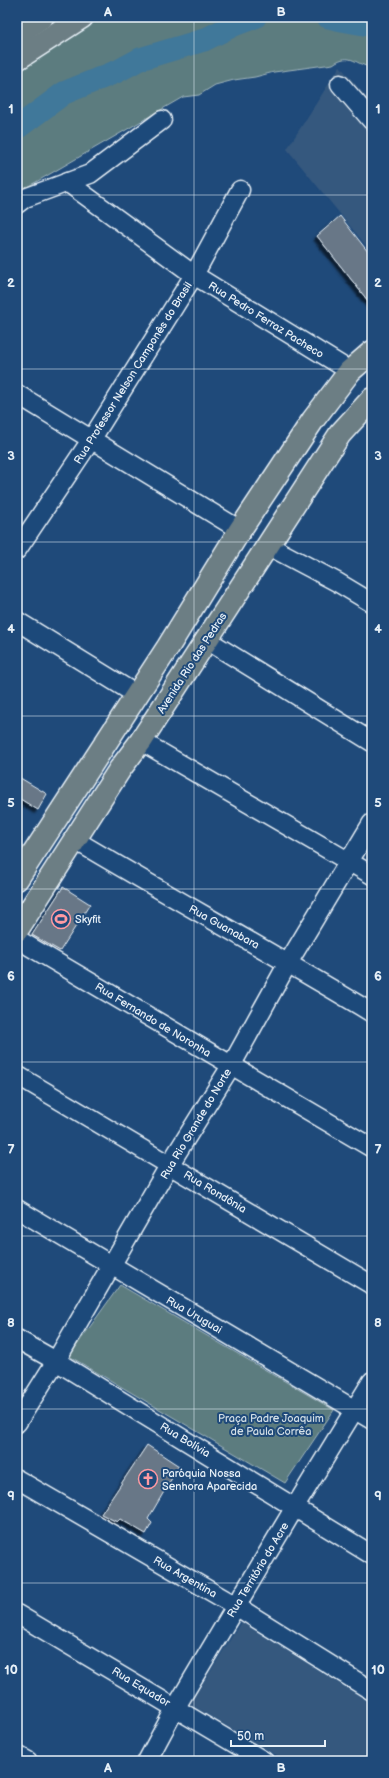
<svg xmlns="http://www.w3.org/2000/svg" width="389" height="1778" viewBox="0 0 389 1778" font-family="'Balsamiq Sans',sans-serif">
  <defs>
    <filter id="shadow"><feDropShadow dx="-3.5" dy="3.5" stdDeviation="1" flood-color="#0009"/></filter>
  </defs>
  <rect width="100%" height="100%" fill="#1f4a7a"/>
  <filter id="ink" filterUnits="userSpaceOnUse"><feTurbulence type="fractalNoise" baseFrequency=".025" numOctaves="2"/><feDisplacementMap in="SourceGraphic" scale="8" xChannelSelector="R" yChannelSelector="G"/><feConvolveMatrix kernelMatrix="1 2 1 2 8 2 1 2 1" color-interpolation-filters="sRGB"/></filter>
  <g filter="url(#ink)">
    <!-- built -->
    <g fill="#35587e">
      <polygon points="340,66 372,104 372,253 287,149"/>
      <polygon points="241,1622 372,1704 372,1761 286,1761 190,1704"/>
    </g>
    <!-- green -->
    <g fill="#5b7b7f" stroke="#a2b6bc">
      <path d="M 88,17 L 372,17 L 372,67 C 356,66 351,51 333,64 L 274,72 L 255,77 L 234,80 L 215,85 L 199,95 L 183,97 L 36,182 L 17,192 L 17,61 Z"/>
      <polygon points="120,1285 334,1410 285,1483 69,1356"/>
    </g>
    <g fill="none" stroke-linecap="round" stroke-linejoin="round">
      <!-- river -->
      <g stroke="#40789a" stroke-width="23">
        <path d="M 328,17 C 343,21 358,22 372,26"/>
        <polyline points="17,128 64,93 118,71 140,59 204,40 234,25 255,17"/>
      </g>
    </g>
    <!-- building -->
    <g fill="#687787" stroke="#e8f1f8" filter="url(#shadow)">
      <polygon points="340,216 372,257 372,306 317,236"/>
      <polygon points="17,776 47,794 38,810 17,797"/>
      <polygon points="63,887 90,904 60,951 32,935"/>
      <polygon points="147,1445 179,1466 148,1519 152,1523 146,1534 120,1519 117,1522 101,1514"/>
    </g>
    <g fill="none" stroke-linecap="round" stroke-linejoin="round">
      <!-- minor casing -->
      <g stroke="#e8f1f8" stroke-width="21">
        <g id="minor">
          <polyline points="340,84 372,121"/>
          <polyline points="67,182 194,275 350,371"/>
          <polyline points="17,204 25,198 90,174 162,120"/>
          <polyline points="17,394 240,530"/>
          <polyline points="267,545 337,582 372,603"/>
          <polyline points="17,550 91,440 194,275 240,190"/>
          <polyline points="17,621 137,695"/>
          <polyline points="207,640 372,742"/>
          <polyline points="141,741 372,875"/>
          <path d="M 75,840 C 174,899 274,954 372,1013"/>
          <polyline points="17,939 372,1148"/>
          <polyline points="17,1075 372,1285"/>
          <polyline points="17,1209 372,1420"/>
          <polyline points="17,1339 56,1361 372,1555"/>
          <polyline points="17,1423 56,1361 170,1164 231,1066 288,963 372,823"/>
          <polyline points="17,1479 236,1606 372,1691"/>
          <polyline points="17,1614 264,1761"/>
          <polyline points="17,1755 28,1761"/>
          <polyline points="147,1761 176,1707 295,1507 372,1381"/>
        </g>
      </g>
      <!-- major casing -->
      <g stroke="#e8f1f8" stroke-width="25">
        <g id="major">
          <polyline points="17,34 42,17"/>
          <polyline points="17,59 82,17"/>
          <polyline points="17,879 168,647 240,530 313,420 350,371 372,352"/>
          <polyline points="17,930 120,769 141,741 340,434 372,399"/>
        </g>
      </g>
      <!-- minor -->
      <use href="#minor" stroke="#1f4a7a" stroke-width="18"/>
      <!-- major -->
      <use href="#major" stroke="#6c7e84" stroke-width="22"/>
    </g>
  </g>
  <!-- grid -->
  <path fill="none" stroke="#e8f1f8" stroke-width="1" stroke-opacity="0.55" d="M 194,17 L 194,1761M 17,195 L 372,195M 17,369 L 372,369M 17,542 L 372,542M 17,716 L 372,716M 17,889 L 372,889M 17,1062 L 372,1062M 17,1236 L 372,1236M 17,1409 L 372,1409M 17,1583 L 372,1583"/>
  <!-- icons -->
  <defs>
    <g id="stadium-ring" transform="scale(1)"><circle r="9.5" fill="#1f4a7a" stroke="#ff9aa2" stroke-width="1.5"/><path d="M0-5a6.5 5 0 1 0 0 10a6.5 5 0 1 0 0-10ZM-3.5-1.8h7v3.6h-7Z" fill="#ff9aa2"/></g>
    <g id="church-ring" transform="scale(1)"><circle r="9.5" fill="#1f4a7a" stroke="#ff9aa2" stroke-width="1.5"/><path d="M-1.2-6h2.4v3.5h3.3v2.4h-3.3V6h-2.4V-.1h-3.3v-2.4h3.3Z" fill="#ff9aa2"/></g>
  </defs>
  <g fill-rule="evenodd">
    <use href="#stadium-ring" x="61" y="919"/>
    <use href="#church-ring" x="148" y="1479"/>
  </g>
  <g text-anchor="middle" dominant-baseline="central" stroke-width="4" stroke-linejoin="round" paint-order="stroke">
    <!-- street labels -->
    <g font-size="11" fill="#e8f1f8" stroke="#1f4a7a">
      <text transform="translate(266 320) rotate(32)">Rua Pedro Ferraz Pacheco</text>
      <text transform="translate(133 373) rotate(-58)">Rua Professor Nelson Camponês do Brasil</text>
      <text transform="translate(192 663) rotate(-57)">Avenida Rio das Pedras</text>
      <text transform="translate(224 927) rotate(29)">Rua Guanabara</text>
      <text transform="translate(153 1020) rotate(31)">Rua Fernando de Noronha</text>
      <text transform="translate(196 1124) rotate(-59)">Rua Rio Grande do Norte</text>
      <text transform="translate(215 1192) rotate(31)">Rua Rondônia</text>
      <text transform="translate(194 1315) rotate(30)">Rua Uruguai</text>
      <text transform="translate(185 1440) rotate(31)">Rua Bolívia</text>
      <text transform="translate(258 1570) rotate(-59)">Rua Território do Acre</text>
      <text transform="translate(185 1577) rotate(30)">Rua Argentina</text>
      <text transform="translate(141 1687) rotate(31)">Rua Equador</text>
    </g>
    <!-- poi labels -->
    <g font-size="11" fill="#e8f1f8" stroke="#1f4a7a" text-anchor="start">
      <text x="75" y="919">Skyfit</text>
      <text x="162" y="1473">Paróquia Nossa<tspan x="162" dy="13">Senhora Aparecida</tspan></text>
    </g>
    <!-- park labels -->
    <g font-size="11" fill="#d3dfe6" stroke="#1f4a7a">
      <text x="271" y="1418">Praça Padre Joaquim<tspan x="271" dy="13">de Paula Corrêa</tspan></text>
    </g>
  </g>
  <!-- margin -->
  <rect width="389" height="1778" fill="none" stroke="#1f4a7a" stroke-width="44"/>
  <!-- scale -->
  <path d="M231 1740v6h94v-6" fill="none" stroke="#e8f1f8" stroke-width="2"/>
  <text x="237" y="1740" font-size="12" fill="#e8f1f8" stroke="#1f4a7a" stroke-width="3" paint-order="stroke">50 m</text>
  <rect x="22" y="22" width="345" height="1734" fill="none" stroke="#e8f1f8" stroke-width="1.5"/>
  <g font-size="13" text-anchor="middle" font-weight="bold" fill="#e8f1f8">
    <text x="108" y="16">A</text>
    <text x="281" y="16">B</text>
    <text x="11" y="113">1</text>
    <text x="378" y="113">1</text>
    <text x="11" y="287">2</text>
    <text x="378" y="287">2</text>
    <text x="11" y="460">3</text>
    <text x="378" y="460">3</text>
    <text x="11" y="633">4</text>
    <text x="378" y="633">4</text>
    <text x="11" y="807">5</text>
    <text x="378" y="807">5</text>
    <text x="11" y="980">6</text>
    <text x="378" y="980">6</text>
    <text x="11" y="1154">7</text>
    <text x="378" y="1154">7</text>
    <text x="11" y="1327">8</text>
    <text x="378" y="1327">8</text>
    <text x="11" y="1500">9</text>
    <text x="378" y="1500">9</text>
    <text x="11" y="1674">10</text>
    <text x="378" y="1674">10</text>
    <text x="108" y="1772">A</text>
    <text x="281" y="1772">B</text>
  </g>
</svg>
